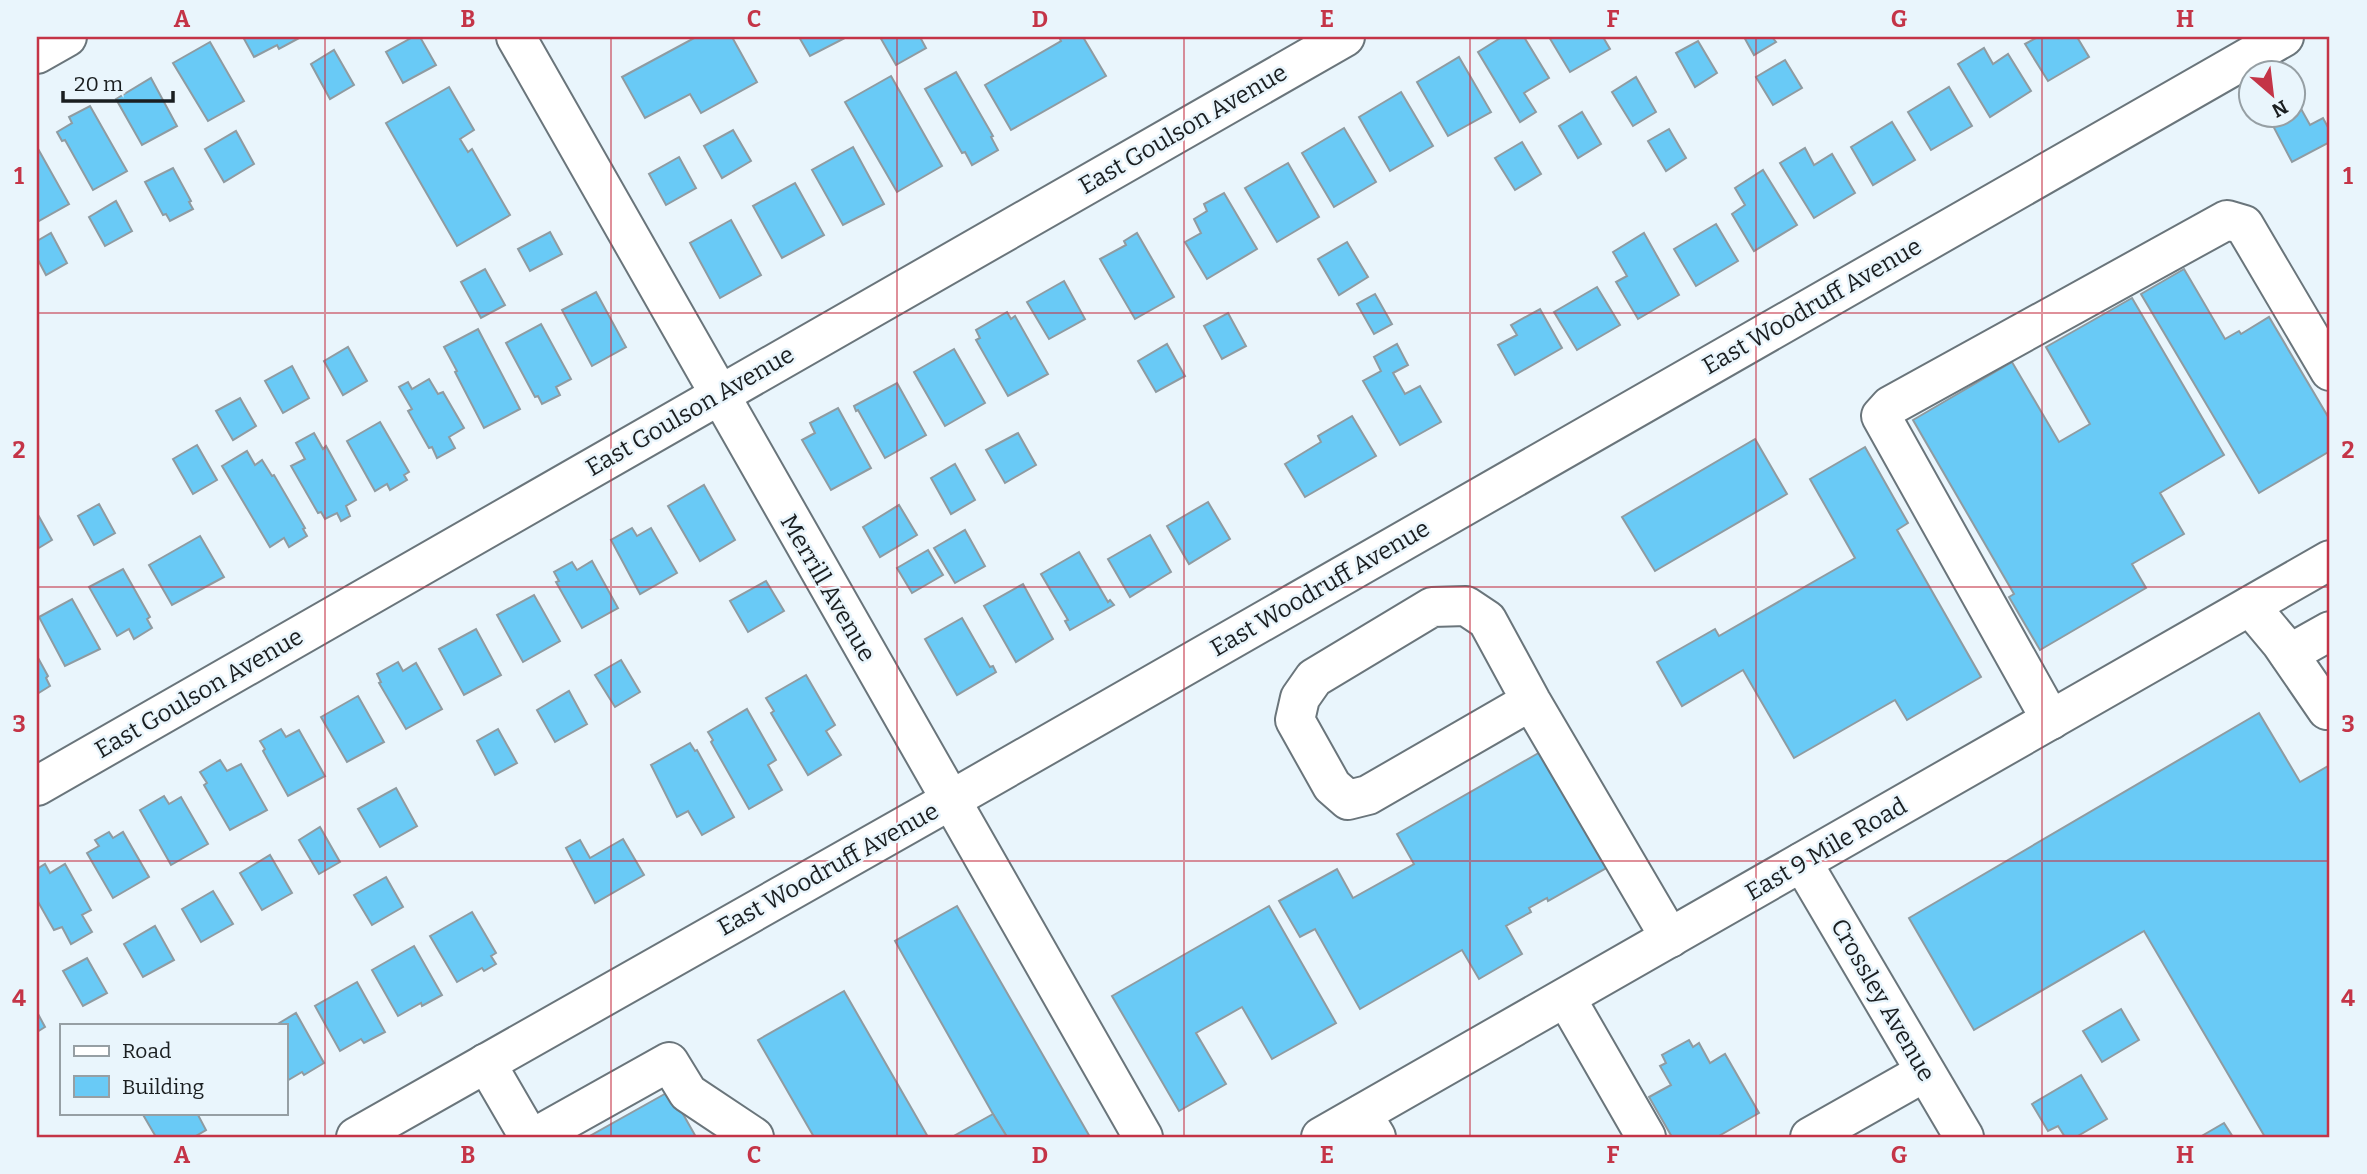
<svg xmlns="http://www.w3.org/2000/svg" width="2367" height="1174" viewBox="0 0 2367 1174" font-family="Bitter,serif">
  <rect width="100%" height="100%" fill="#e9f5fc"/>
  <!-- building -->
  <g fill="#69caf6" stroke="#8f9ba1" stroke-width="2">
    <polygon points="243,37 301,37 279,49 277,45 254,57"/>
    <polygon points="413,37 420,37 436,65 403,83 386,52"/>
    <polygon points="696,37 732,37 757,82 701,113 690,94 645,118 622,77"/>
    <polygon points="799,37 844,37 845,38 810,56"/>
    <polygon points="880,37 920,37 926,48 896,65"/>
    <polygon points="1059,37 1083,37 1106,76 1011,130 985,85 1061,41"/>
    <polygon points="1502,37 1524,37 1549,78 1524,93 1536,112 1520,122 1478,52"/>
    <polygon points="1549,37 1603,37 1610,49 1570,72"/>
    <polygon points="1744,37 1772,37 1776,42 1754,55"/>
    <polygon points="2038,37 2077,37 2089,57 2048,81 2025,44"/>
    <polygon points="1698,41 1717,73 1695,87 1676,53"/>
    <polygon points="210,42 244,101 208,121 173,63"/>
    <polygon points="1984,48 1993,64 2008,54 2031,91 1990,117 1958,64"/>
    <polygon points="334,50 354,85 330,99 311,64"/>
    <polygon points="1459,57 1491,112 1448,136 1417,82"/>
    <polygon points="1785,60 1802,88 1773,105 1756,77"/>
    <polygon points="956,72 993,136 991,137 998,150 972,165 965,152 962,153 925,89"/>
    <polygon points="891,76 942,166 897,192 845,102"/>
    <polygon points="1636,77 1656,112 1633,126 1612,92"/>
    <polygon points="151,78 177,126 142,145 116,99"/>
    <polygon points="449,87 474,130 460,139 468,152 472,149 510,215 457,246 386,123"/>
    <polygon points="1949,87 1972,126 1931,150 1908,112"/>
    <polygon points="1401,92 1433,146 1390,171 1359,117"/>
    <polygon points="90,106 127,171 93,190 65,140 62,141 57,132 72,123 69,117"/>
    <polygon points="2300,107 2310,125 2323,118 2330,131 2330,142 2292,162 2271,122 2273,121 2270,116 2294,116 2294,110"/>
    <polygon points="1582,112 1601,144 1578,158 1559,126"/>
    <polygon points="1892,122 1915,160 1873,185 1851,147"/>
    <polygon points="1344,128 1376,182 1334,207 1302,153"/>
    <polygon points="1669,129 1686,158 1666,171 1648,141"/>
    <polygon points="733,130 751,161 722,178 704,146"/>
    <polygon points="236,131 254,164 224,182 205,149"/>
    <polygon points="1522,142 1541,174 1515,190 1495,158"/>
    <polygon points="37,147 69,204 37,222"/>
    <polygon points="853,147 884,204 843,225 812,170"/>
    <polygon points="1805,148 1814,165 1832,154 1855,193 1814,218 1780,163"/>
    <polygon points="679,157 696,188 666,205 649,174"/>
    <polygon points="1288,163 1319,217 1277,242 1245,188"/>
    <polygon points="173,168 191,201 189,202 193,209 170,221 166,214 163,215 145,182"/>
    <polygon points="1763,170 1797,225 1754,251 1732,214 1745,205 1735,188"/>
    <polygon points="795,183 824,235 782,258 753,206"/>
    <polygon points="1224,193 1257,249 1207,279 1185,242 1201,233 1194,219 1207,211 1204,204"/>
    <polygon points="116,201 132,231 105,246 89,217"/>
    <polygon points="731,220 761,275 720,298 690,243"/>
    <polygon points="1716,224 1738,261 1696,286 1674,249"/>
    <polygon points="550,232 562,254 530,271 518,249"/>
    <polygon points="51,233 67,263 46,275 37,258 37,241"/>
    <polygon points="1137,233 1174,297 1135,319 1100,259 1126,245 1124,241"/>
    <polygon points="1644,233 1679,295 1638,319 1616,282 1627,276 1613,252"/>
    <polygon points="1347,242 1368,277 1339,295 1318,259"/>
    <polygon points="485,269 505,305 481,318 461,282"/>
    <polygon points="2184,269 2225,339 2239,331 2241,334 2269,317 2330,420 2330,451 2259,493 2141,294"/>
    <polygon points="1064,281 1085,319 1049,339 1027,302"/>
    <polygon points="1597,287 1620,325 1577,350 1554,312"/>
    <polygon points="596,292 626,347 592,366 562,310"/>
    <polygon points="1375,294 1392,324 1374,334 1357,304"/>
    <polygon points="2132,298 2224,455 2160,493 2184,534 2132,564 2146,588 2040,650 2009,597 2014,594 1913,420 2012,362 2059,442 2090,424 2046,347"/>
    <polygon points="1540,309 1562,348 1515,375 1498,345 1517,335 1511,325"/>
    <polygon points="1007,312 1011,319 1015,316 1048,374 1008,396 976,340 980,338 976,330"/>
    <polygon points="1228,313 1246,346 1222,359 1204,326"/>
    <polygon points="541,324 571,379 556,387 560,395 542,404 538,396 535,397 506,343"/>
    <polygon points="478,329 520,409 484,428 455,372 457,371 444,347"/>
    <polygon points="1167,344 1185,376 1156,392 1138,361"/>
    <polygon points="1397,344 1408,365 1393,373 1405,394 1420,386 1441,422 1400,445 1363,381 1381,371 1374,357"/>
    <polygon points="348,347 367,381 343,395 324,361"/>
    <polygon points="954,349 985,403 945,426 914,372"/>
    <polygon points="292,366 309,398 283,413 265,381"/>
    <polygon points="429,379 438,394 443,392 464,428 449,437 455,448 437,458 432,447 429,448 408,411 412,409 399,387 408,382 412,389"/>
    <polygon points="897,383 926,435 885,458 858,410 856,411 854,406"/>
    <polygon points="240,398 256,426 233,440 216,411"/>
    <polygon points="838,408 871,468 831,490 802,440 815,433 810,423"/>
    <polygon points="1352,416 1376,456 1305,497 1285,464 1321,442 1318,436"/>
    <polygon points="380,422 409,472 404,475 407,480 390,490 387,484 375,491 347,441"/>
    <polygon points="314,433 323,449 326,446 356,500 346,506 350,516 341,521 337,513 325,519 321,512 318,513 291,466 305,459 296,443"/>
    <polygon points="1018,433 1036,465 1005,483 986,450"/>
    <polygon points="1755,439 1787,494 1655,571 1622,517"/>
    <polygon points="197,445 217,480 193,494 173,459"/>
    <polygon points="1865,447 1908,523 1897,530 1981,677 1907,720 1895,700 1794,758 1743,670 1682,706 1657,662 1715,629 1719,636 1855,558 1810,479"/>
    <polygon points="247,451 255,465 262,460 272,476 274,475 305,528 303,529 307,536 289,547 284,538 270,547 222,466"/>
    <polygon points="955,464 975,500 951,514 931,478"/>
    <polygon points="704,485 735,540 700,561 668,506"/>
    <polygon points="1208,502 1230,539 1189,564 1167,526"/>
    <polygon points="99,504 115,533 94,545 78,516"/>
    <polygon points="899,505 917,535 880,557 863,527"/>
    <polygon points="37,513 52,540 37,549"/>
    <polygon points="632,528 637,536 651,528 677,573 640,594 611,540"/>
    <polygon points="965,530 985,566 955,583 934,548"/>
    <polygon points="1150,535 1171,572 1130,597 1108,559"/>
    <polygon points="200,536 224,577 172,605 149,565"/>
    <polygon points="928,550 943,575 912,593 897,568"/>
    <polygon points="1079,552 1108,602 1110,600 1114,605 1070,630 1065,621 1068,620 1041,574"/>
    <polygon points="592,561 618,608 582,628 556,582 559,581 554,572 572,562 577,570"/>
    <polygon points="123,569 150,617 147,619 152,628 134,639 129,629 117,636 89,587"/>
    <polygon points="766,581 784,611 748,632 730,601"/>
    <polygon points="1023,584 1053,639 1016,662 984,606"/>
    <polygon points="534,595 560,641 523,662 497,615"/>
    <polygon points="72,599 100,649 65,666 39,617"/>
    <polygon points="962,618 990,667 993,666 996,672 957,695 925,639"/>
    <polygon points="476,629 501,675 464,695 439,649"/>
    <polygon points="37,656 48,676 46,678 50,686 37,694"/>
    <polygon points="621,660 640,692 615,707 595,675"/>
    <polygon points="398,662 403,671 416,663 442,709 406,729 379,683 381,682 377,674"/>
    <polygon points="806,675 835,725 826,731 841,755 808,775 771,713 774,711 766,698"/>
    <polygon points="569,691 587,724 555,742 537,710"/>
    <polygon points="358,696 384,742 347,762 321,717"/>
    <polygon points="747,709 776,760 768,765 782,790 749,809 711,742 713,740 708,732"/>
    <polygon points="2259,713 2300,782 2330,765 2330,1137 2265,1137 2144,931 1974,1030 1909,918"/>
    <polygon points="281,729 286,737 299,730 325,776 288,796 263,751 265,749 260,741"/>
    <polygon points="498,729 517,763 495,775 477,741"/>
    <polygon points="690,743 695,751 697,750 734,817 702,835 688,811 677,817 651,765"/>
    <polygon points="1542,751 1608,867 1548,901 1547,898 1529,908 1531,912 1506,926 1522,954 1479,979 1462,950 1360,1009 1315,929 1300,937 1279,901 1337,869 1353,898 1414,864 1397,834"/>
    <polygon points="220,760 227,771 241,764 267,810 230,830 204,785 207,783 200,772"/>
    <polygon points="396,788 417,826 380,847 358,809"/>
    <polygon points="164,796 169,804 181,797 208,844 171,865 140,810"/>
    <polygon points="320,827 340,862 319,874 299,840"/>
    <polygon points="109,832 113,838 123,832 149,877 113,898 87,853 99,846 95,840"/>
    <polygon points="623,839 644,875 595,903 566,848 580,840 590,858"/>
    <polygon points="270,855 292,893 262,910 240,873"/>
    <polygon points="45,864 50,873 65,864 91,910 82,915 92,932 71,944 62,927 54,930 37,900 37,869"/>
    <polygon points="386,877 403,907 372,925 354,895"/>
    <polygon points="213,891 233,924 201,942 182,909"/>
    <polygon points="957,906 1090,1137 1007,1137 993,1114 895,941"/>
    <polygon points="1269,906 1336,1023 1272,1059 1242,1007 1196,1033 1226,1084 1179,1111 1112,996"/>
    <polygon points="472,912 496,953 491,956 496,964 484,971 482,968 457,982 430,936"/>
    <polygon points="155,926 174,960 143,977 124,944"/>
    <polygon points="414,946 442,995 422,1006 421,1003 398,1016 372,970"/>
    <polygon points="87,958 107,993 83,1006 63,971"/>
    <polygon points="357,982 385,1032 364,1043 361,1039 340,1051 315,1006"/>
    <polygon points="844,991 928,1137 814,1137 758,1040"/>
    <polygon points="2121,1009 2139,1040 2102,1062 2083,1031"/>
    <polygon points="37,1012 45,1027 37,1032"/>
    <polygon points="296,1013 324,1063 304,1075 302,1072 285,1082 285,1025 276,1025"/>
    <polygon points="1689,1040 1693,1047 1699,1043 1710,1063 1725,1054 1759,1113 1717,1137 1672,1137 1649,1097 1671,1085 1660,1066 1666,1063 1662,1055"/>
    <polygon points="2081,1075 2107,1119 2076,1137 2065,1137 2058,1126 2048,1131 2032,1104"/>
    <polygon points="670,1091 696,1137 588,1137"/>
    <polygon points="142,1113 197,1113 206,1130 194,1137 156,1137"/>
    <polygon points="993,1114 1007,1137 952,1137"/>
    <polygon points="2224,1123 2233,1137 2200,1137"/>
  </g>
  <g fill="none" stroke-linecap="round" stroke-linejoin="round">
    <!-- minor casing -->
    <g stroke="#6a757b" stroke-width="42">
      <g id="minor">
        <polyline points="516,37 1143,1137"/>
        <polyline points="37,54 67,37"/>
        <polyline points="2250,606 2281,643 2327,710"/>
        <polyline points="2289,654 2330,631"/>
        <polyline points="1531,701 1368,795 1348,800 1332,786 1295,720 1300,698 1314,678 1432,607 1466,606 1487,620 1531,701 1670,938"/>
        <polyline points="2051,720 1881,416 1890,406 2227,220 2244,225 2330,371"/>
        <polyline points="37,786 1345,37"/>
        <polyline points="1802,862 1964,1137"/>
        <polyline points="1566,998 1646,1137"/>
        <polyline points="486,1063 529,1137"/>
        <polyline points="1362,1114 1376,1137"/>
        <polyline points="356,1137 949,801 2284,37"/>
        <polyline points="535,1137 669,1062 688,1093 754,1137"/>
        <polyline points="1810,1137 1925,1072"/>
      </g>
    </g>
    <!-- major casing -->
    <g stroke="#6a757b" stroke-width="42">
      <polyline id="major" points="1321,1137 2330,560"/>
    </g>
    <!-- minor -->
    <use href="#minor" stroke="#fff" stroke-width="38"/>
    <!-- major -->
    <use href="#major" stroke="#fff" stroke-width="38"/>
  </g>
  <!-- grid -->
  <path fill="none" stroke="#c43447" stroke-width="2" stroke-opacity="0.55" d="M 325,37 L 325,1137M 611,37 L 611,1137M 897,37 L 897,1137M 1184,37 L 1184,1137M 1470,37 L 1470,1137M 1756,37 L 1756,1137M 2042,37 L 2042,1137M 37,313 L 2330,313M 37,587 L 2330,587M 37,861 L 2330,861"/>
  <g text-anchor="middle" dominant-baseline="central" stroke-width="5" stroke-linejoin="round" paint-order="stroke">
    <!-- street labels -->
    <g font-size="24" fill="#1a1e20" stroke="#e9f5fc">
      <text transform="translate(1183 129) rotate(-30)">East Goulson Avenue</text>
      <text transform="translate(1812 306) rotate(-30)">East Woodruff Avenue</text>
      <text transform="translate(690 411) rotate(-30)">East Goulson Avenue</text>
      <text transform="translate(828 588) rotate(60)">Merrill Avenue</text>
      <text transform="translate(1320 588) rotate(-30)">East Woodruff Avenue</text>
      <text transform="translate(199 693) rotate(-30)">East Goulson Avenue</text>
      <text transform="translate(1826 849) rotate(-30)">East 9 Mile Road</text>
      <text transform="translate(828 869) rotate(-29)">East Woodruff Avenue</text>
      <text transform="translate(1883 1000) rotate(60)">Crossley Avenue</text>
    </g>
  </g>
  <!-- border -->
  <rect width="2367" height="1174" fill="none" stroke="#e9f5fc" stroke-width="77"/>
  <!-- legend -->
  <rect x="60" y="1024" width="228" height="91" fill="#e9f5fc" stroke="#969fa4" stroke-width="2"/>
  <rect x="74" y="1046" width="35" height="10" fill="#ffffff" stroke="#969fa4" stroke-width="2"/>
  <text x="122" y="1058" font-size="21" fill="#1a1e20">Road</text>
  <rect x="74" y="1076" width="35" height="21" fill="#69caf6" stroke="#969fa4" stroke-width="2"/>
  <text x="122" y="1094" font-size="21" fill="#1a1e20">Building</text>
  <!-- north arrow -->
  <g transform="translate(2272 94) rotate(152)"><circle r="33" fill="#e9f5fc" stroke="#969fa4" stroke-width="2"/>
  <path d="M0-5L12 26L0 18L-12 26Z" fill="#c43447"/>
  <text y="-10" font-size="19" font-weight="bold" text-anchor="middle" fill="#1a1e20">N</text>
  </g>
  <!-- scale -->
  <path d="M63 91v10h110v-10" fill="none" stroke="#1a1e20" stroke-width="3.5"/>
  <text x="74" y="91" font-size="21" fill="#1a1e20" stroke="#e9f5fc" stroke-width="5" paint-order="stroke">20 m</text>
  <rect x="38" y="38" width="2290" height="1098" fill="none" stroke="#c43447" stroke-width="2.5"/>
  <g font-size="23" text-anchor="middle" font-weight="bold" fill="#c43447">
    <text x="182" y="27">A</text>
    <text x="468" y="27">B</text>
    <text x="754" y="27">C</text>
    <text x="1040" y="27">D</text>
    <text x="1327" y="27">E</text>
    <text x="1613" y="27">F</text>
    <text x="1899" y="27">G</text>
    <text x="2185" y="27">H</text>
    <text x="19" y="184">1</text>
    <text x="2348" y="184">1</text>
    <text x="19" y="458">2</text>
    <text x="2348" y="458">2</text>
    <text x="19" y="732">3</text>
    <text x="2348" y="732">3</text>
    <text x="19" y="1006">4</text>
    <text x="2348" y="1006">4</text>
    <text x="182" y="1163">A</text>
    <text x="468" y="1163">B</text>
    <text x="754" y="1163">C</text>
    <text x="1040" y="1163">D</text>
    <text x="1327" y="1163">E</text>
    <text x="1613" y="1163">F</text>
    <text x="1899" y="1163">G</text>
    <text x="2185" y="1163">H</text>
  </g>
</svg>
